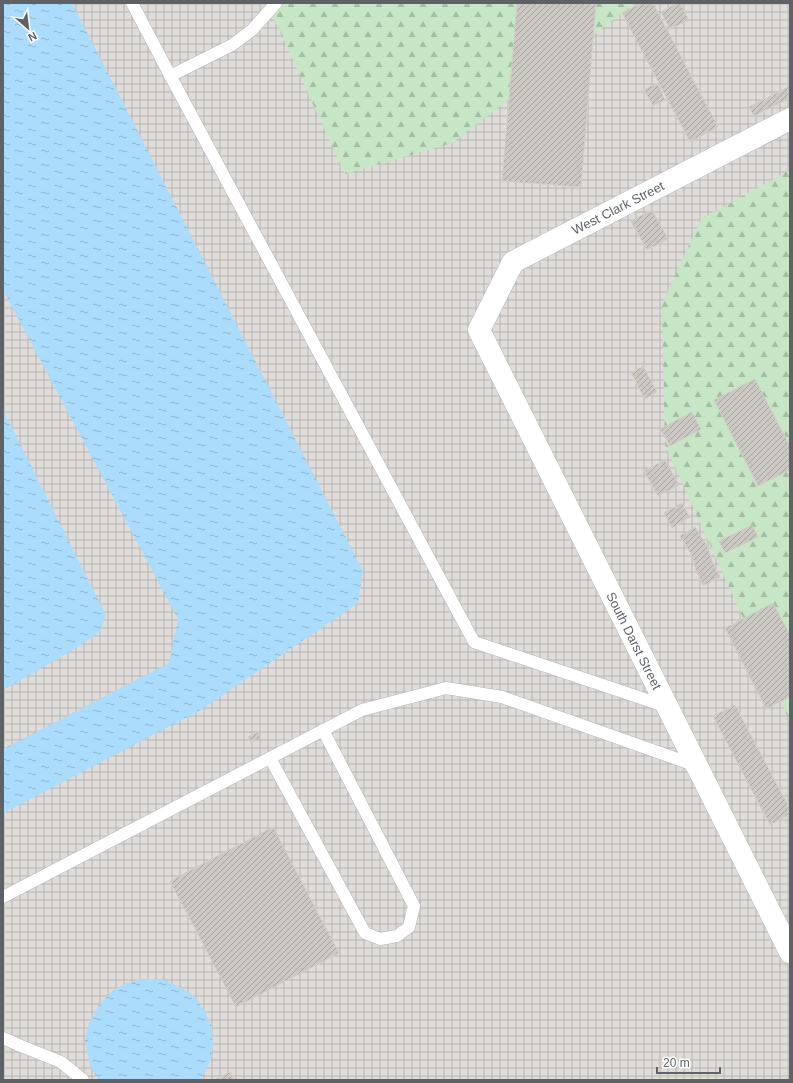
<svg xmlns="http://www.w3.org/2000/svg" width="793" height="1083" viewBox="0 0 793 1083" font-family="Arial,sans-serif">
  <defs>
    <pattern id="industrial-grid" width="8" height="8" patternUnits="userSpaceOnUse"><rect width="8" height="8" fill="#dfdcd9"/><path d="M0 4h8M4 0v8" fill="none" stroke="#b8b6b4"/></pattern>
    <pattern id="forest-firs" width="22" height="20" patternUnits="userSpaceOnUse"><rect width="22" height="20" fill="#c6e6c5"/><path d="M5 1l3.5 6h-7zM16 11l3.5 6h-7z" fill="#a4bea4"/></pattern>
    <pattern id="water-ripples" width="26" height="14" patternUnits="userSpaceOnUse"><rect width="26" height="14" fill="#abdcfb"/><path d="M2 4q2-2 4 0t4 0M15 11q2-2 4 0t4 0" fill="none" stroke="#8eb6cf"/></pattern>
    <pattern id="building-hatch" width="6" height="6" patternUnits="userSpaceOnUse"><rect width="6" height="6" fill="#cbc8c4"/><path d="M-1 1l2-2M0 6l6-6M5 7l2-2" fill="none" stroke="#a8a6a3"/></pattern>
  </defs>
  <rect width="100%" height="100%" fill="#f0ede7"/>
  <!-- industrial -->
  <rect fill="url(#industrial-grid)" x="3" y="3" width="787" height="1077"/>
  <!-- forest -->
  <g fill="url(#forest-firs)">
    <polygon points="286,3 635,3 452,143 345,174 271,12"/>
    <polygon points="790,170 790,722 665,445 662,304 701,219"/>
  </g>
  <!-- water -->
  <g fill="url(#water-ripples)">
    <polygon points="3,3 72,3 363,571 358,603 199,711 3,813 3,749 169,663 178,619 3,290"/>
    <polygon points="3,410 106,615 100,632 71,651 5,689 3,685"/>
    <polygon points="138,979 145,980 151,979 165,980 170,982 192,994 197,1000 200,1005 204,1009 212,1027 213,1046 211,1059 201,1080 99,1080 96,1076 90,1066 85,1040 89,1023 99,1005 107,996 115,989 127,983 133,982"/>
  </g>
  <!-- building -->
  <g fill="url(#building-hatch)" stroke="#d4cfc5">
    <polygon points="517,3 596,3 581,187 502,181"/>
    <polygon points="641,3 653,3 718,127 690,142 622,13"/>
    <polygon points="677,3 680,3 689,20 670,29 661,12"/>
    <polygon points="657,83 665,100 653,106 644,90"/>
    <polygon points="790,86 790,98 754,116 749,107"/>
    <polygon points="652,210 668,239 647,250 631,221"/>
    <polygon points="643,366 657,392 645,399 631,373"/>
    <polygon points="755,379 790,446 790,470 758,486 714,400"/>
    <polygon points="692,412 701,429 670,446 660,429"/>
    <polygon points="665,460 679,485 658,496 644,471"/>
    <polygon points="682,503 690,517 672,528 664,513"/>
    <polygon points="752,525 758,537 725,553 719,541"/>
    <polygon points="695,527 708,547 712,561 720,577 703,586 696,570 694,561 690,552 680,536"/>
    <polygon points="773,603 790,635 790,697 766,709 725,628"/>
    <polygon points="735,705 790,809 790,814 770,825 713,716"/>
    <polygon points="258,732 261,738 251,743 248,737"/>
    <polygon points="273,827 339,953 236,1007 170,881"/>
    <polygon points="230,1072 234,1080 214,1080"/>
  </g>
  <g fill="none" stroke-linecap="round" stroke-linejoin="round">
    <!-- service casing -->
    <g stroke="#b4b7bb" stroke-width="13">
      <g id="service">
        <polyline points="132,3 172,79 474,642 668,707"/>
        <polyline points="170,76 232,45 252,30 276,3"/>
        <polyline points="270,758 365,933 380,939 397,936 409,927 414,906 323,730"/>
        <polyline points="3,897 362,710 446,688 502,697 697,766"/>
        <polyline points="3,1038 21,1046 61,1062 83,1080"/>
      </g>
    </g>
    <!-- minor casing -->
    <g stroke="#b4b7bb" stroke-width="23">
      <g id="minor">
        <path id="s1" d="M 790,119 L 513,262 L 479,330 L 790,952"/>
      </g>
    </g>
    <!-- service -->
    <use href="#service" stroke="#fff" stroke-width="12"/>
    <!-- minor -->
    <use href="#minor" stroke="#fff" stroke-width="22"/>
  </g>
  <g text-anchor="middle" dominant-baseline="central" stroke-width="3" stroke-linejoin="round" paint-order="stroke">
    <!-- street labels -->
    <g font-size="13" fill="#5e6266" stroke="#fff">
      <text transform="translate(618 208) rotate(-27)">West Clark Street</text>
      <text stroke="none"><textPath href="#s1" startOffset="735">South Darst Street</textPath></text>
    </g>
  </g>
  <!-- border -->
  <rect width="793" height="1083" fill="none" stroke="#5e6266" stroke-width="8"/>
  <!-- north arrow -->
  <g transform="translate(28 28) rotate(152)" stroke="#ffffff" stroke-width="3" paint-order="stroke">
  <path d="M0-3L7 15L0 10L-7 15Z" fill="#5e6266"/>
  <text y="-6" font-size="11" font-weight="bold" text-anchor="middle" fill="#5e6266">N</text>
  </g>
  <!-- scale -->
  <path d="M657 1067v6h63v-6" fill="none" stroke="#5e6266" stroke-width="2"/>
  <text x="663" y="1067" font-size="12" fill="#5e6266" stroke="#ffffff" stroke-width="3" paint-order="stroke">20 m</text>
</svg>
